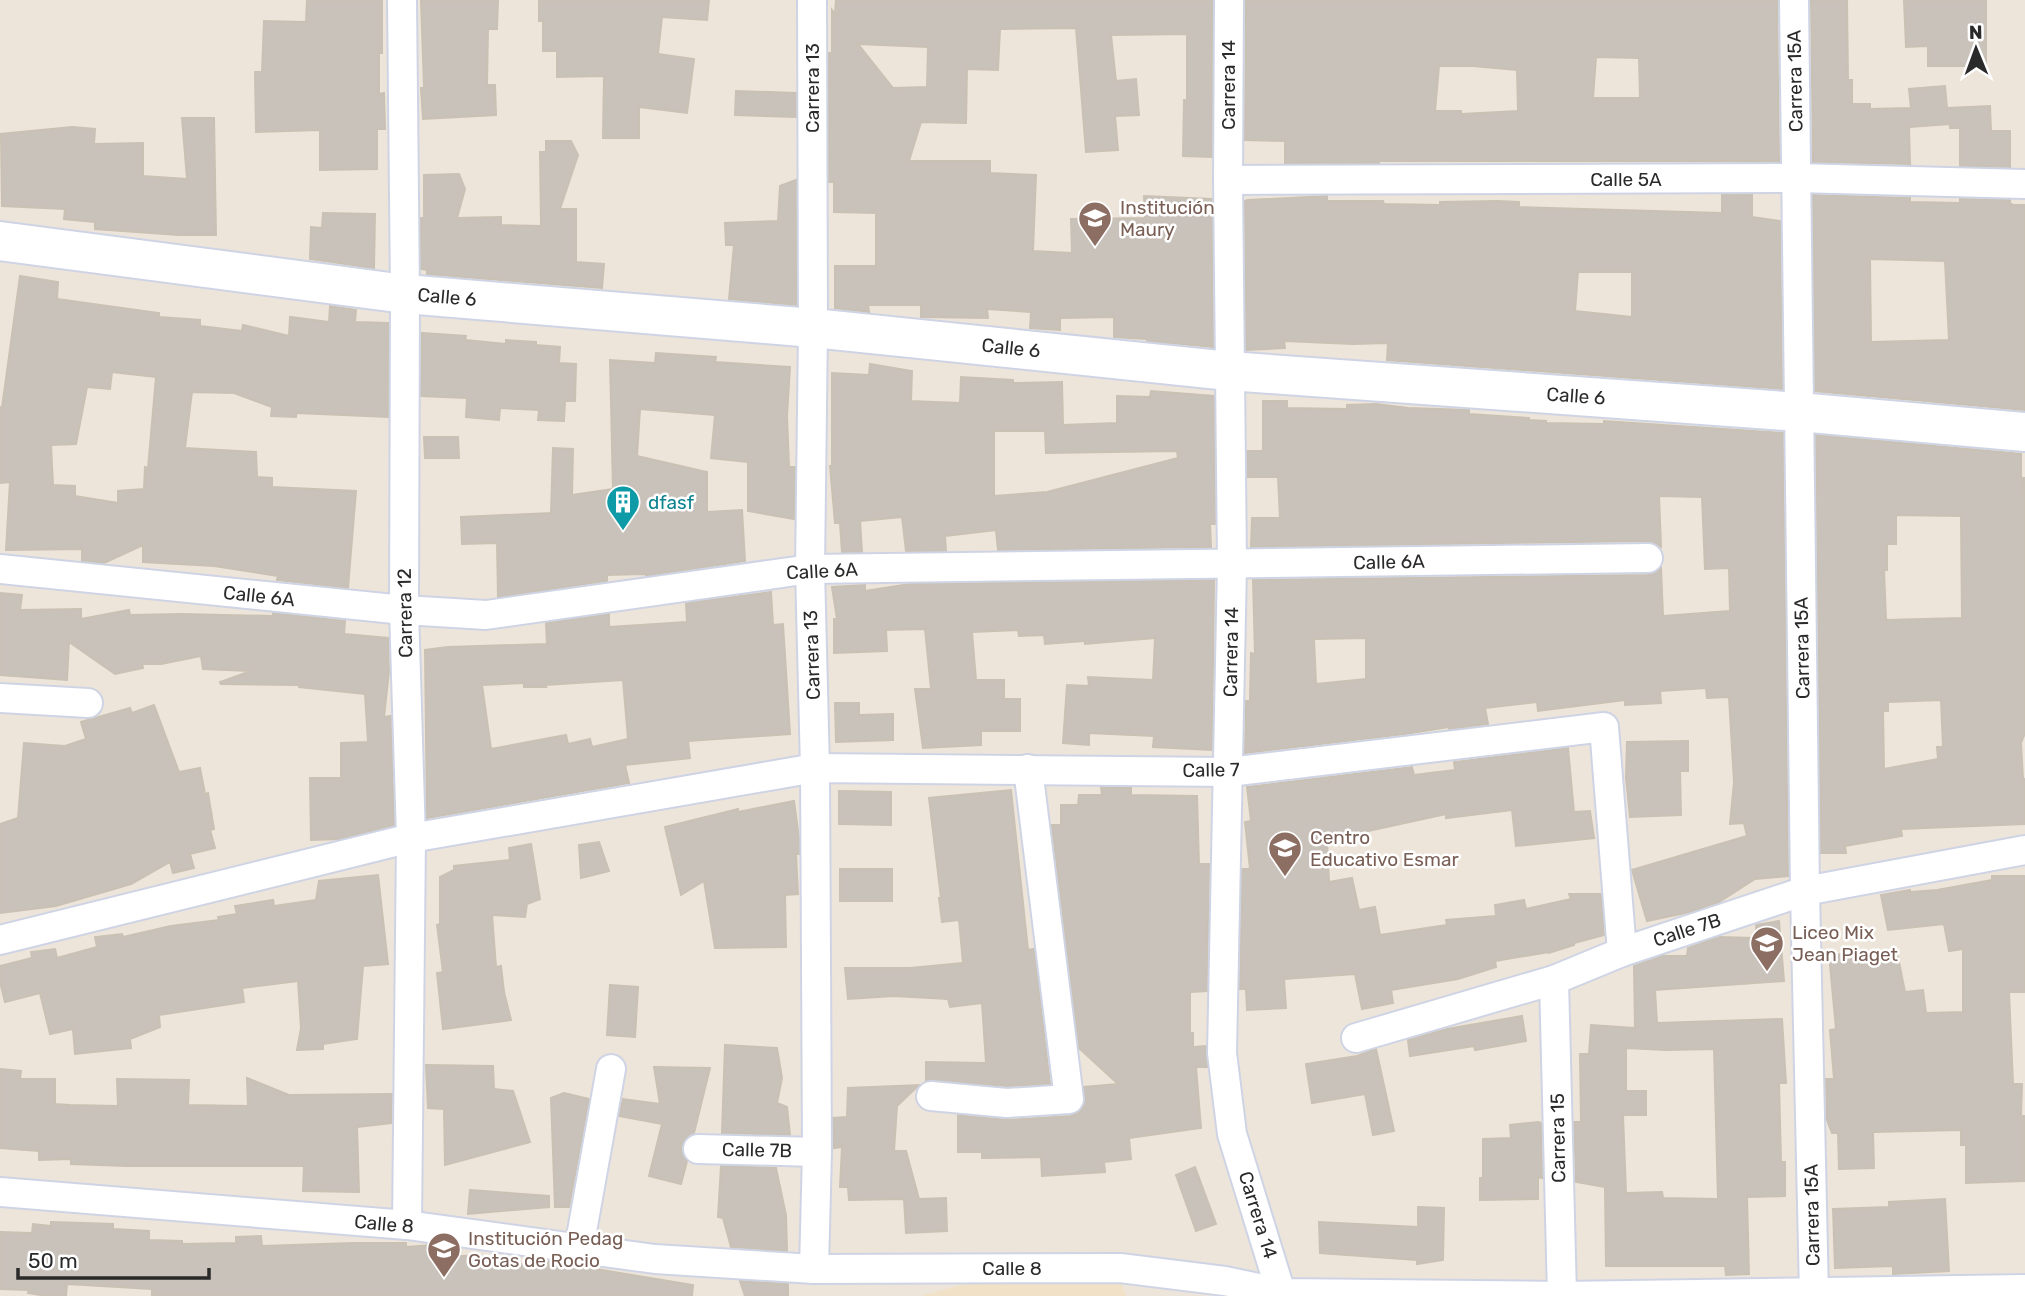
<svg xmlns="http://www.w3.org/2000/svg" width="2025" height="1296" viewBox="0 0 2025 1296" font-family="Rubik,sans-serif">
  <rect width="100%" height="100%" fill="#eee5da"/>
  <!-- education -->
  <polygon fill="#f1e2c7" points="1004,1273 1119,1276 1126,1296 921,1296"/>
  <!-- building -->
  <g fill="#c9c2ba" stroke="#c9c1b3" stroke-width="2" fill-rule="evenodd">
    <polygon points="307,0 382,0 382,53 379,53 379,94 384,93 385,129 377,129 377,169 320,170 320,130 256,132 255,72 262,72 264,21 306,22"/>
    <polygon points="421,0 498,0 497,29 488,29 487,85 495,85 496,115 423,119 421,88 424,88"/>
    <polygon points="539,0 709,0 707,20 662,17 658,54 694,59 687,113 639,107 639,138 603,138 604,76 557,77 557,51 543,51 543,21 539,21"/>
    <path d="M 836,0 L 1212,0 L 1212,157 L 1183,156 L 1184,100 L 1187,100 L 1187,34 L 1111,35 L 1116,81 L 1136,79 L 1139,115 L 1115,116 L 1118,150 L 1086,152 L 1076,28 L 1000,29 L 998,70 L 967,69 L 966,123 L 921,122 L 909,161 L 990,161 L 990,173 L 1036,175 L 1033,251 L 1072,253 L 1071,219 L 1145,218 L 1144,196 L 1212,199 L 1213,347 L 1147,341 L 1147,339 L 1114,337 L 1114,317 L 1060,318 L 1060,330 L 1030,328 L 1031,312 L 987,309 L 988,318 L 921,317 L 921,305 L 868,305 L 869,312 L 835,308 L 835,266 L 876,266 L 876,213 L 834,212 L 834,182 L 829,182 L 829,53 L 832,53 L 832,10 L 835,14 ZM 858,44 L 928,47 L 927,87 L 893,88 Z"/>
    <path d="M 1246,0 L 1777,0 L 1779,161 L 1379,161 L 1379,163 L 1285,163 L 1285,141 L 1245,140 ZM 1596,57 L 1639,58 L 1640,98 L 1593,98 ZM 1439,66 L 1473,66 L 1517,70 L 1518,111 L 1461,114 L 1461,111 L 1435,111 Z"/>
    <polygon points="1811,0 1847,0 1848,80 1852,80 1852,104 1870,104 1870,109 1911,108 1909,89 1945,86 1947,108 1990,106 1991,131 2010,131 2010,167 1960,166 1960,128 1950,128 1950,124 1909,127 1910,164 1813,162"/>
    <polygon points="1904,0 1986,0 1986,66 1928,66 1928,46 1906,47"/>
    <polygon points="736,91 796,93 796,117 735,115"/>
    <polygon points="182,118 214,118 216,235 179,235 95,229 95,222 64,219 65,209 2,206 1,134 72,127 95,129 94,144 143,143 143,176 187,179"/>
    <polygon points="546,141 571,141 578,155 560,209 576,209 576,262 604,264 602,288 427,274 427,270 421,269 421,218 424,218 424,175 459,174 465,189 457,218 501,217 501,225 541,226 540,152 546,152"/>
    <polygon points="796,180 796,305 729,299 734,245 726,245 725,223 778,221 780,186"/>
    <path d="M 1722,195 L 1752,195 L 1752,217 L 1780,221 L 1782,389 L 1387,360 L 1388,343 L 1353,344 L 1284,341 L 1285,348 L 1246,350 L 1245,201 L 1248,200 L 1327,196 L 1327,201 L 1383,201 L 1384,204 L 1440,205 L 1440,202 L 1498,201 L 1519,202 L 1519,207 L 1722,213 ZM 1578,272 L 1632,272 L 1632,317 L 1575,311 Z"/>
    <path d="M 1813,195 L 1910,198 L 1910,202 L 1960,203 L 1960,199 L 2010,200 L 2010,203 L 2013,205 L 2025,205 L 2025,410 L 1815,391 ZM 1870,259 L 1945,261 L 1949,340 L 1871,342 Z"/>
    <polygon points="323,213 375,214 374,268 310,259 311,227 322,228"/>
    <path d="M 20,276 L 58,282 L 57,299 L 159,313 L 159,317 L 200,320 L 200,326 L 242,331 L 243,325 L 289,336 L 290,317 L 329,322 L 330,306 L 356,310 L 355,322 L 388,323 L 388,417 L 296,413 L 296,417 L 271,416 L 272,407 L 234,393 L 192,392 L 185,448 L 256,452 L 257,477 L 272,478 L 272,487 L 356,491 L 348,588 L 277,580 L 278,576 L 214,566 L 143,562 L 143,545 L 104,563 L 82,561 L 82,549 L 6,550 L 10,482 L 0,483 L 0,407 L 2,408 ZM 112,372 L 156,377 L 148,468 L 145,467 L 144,489 L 118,491 L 118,503 L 75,496 L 75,486 L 53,485 L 51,445 L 76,444 L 87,387 L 110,389 Z"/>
    <polygon points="422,333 466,336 465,340 506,344 506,340 536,342 536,345 560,347 559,363 576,364 575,401 565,401 564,421 538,420 539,410 500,408 499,420 466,417 467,398 421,396"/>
    <polygon points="656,353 716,357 715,362 790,367 787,416 789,467 795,467 794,519 748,511 748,462 711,458 715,415 640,409 637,456 707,472 707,512 742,510 745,561 646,576 646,574 607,575 607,581 498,597 497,543 462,544 461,517 551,513 553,448 573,449 572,495 613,489 610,360 655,363"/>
    <path d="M 870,364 L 912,371 L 911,401 L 960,403 L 961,377 L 1013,380 L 1013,383 L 1062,382 L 1063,425 L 1117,423 L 1117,396 L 1150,397 L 1151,391 L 1214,396 L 1215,524 L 1210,524 L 1211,547 L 998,550 L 996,530 L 945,536 L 946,551 L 906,551 L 902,517 L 860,521 L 862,552 L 842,552 L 840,523 L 835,523 L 830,466 L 832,466 L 832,373 L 869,375 ZM 994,431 L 1045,431 L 1046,453 L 1177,451 L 1178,458 L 1047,492 L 994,496 Z"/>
    <path d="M 1263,401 L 1287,401 L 1287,408 L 1347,409 L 1347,405 L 1376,404 L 1408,408 L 1469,410 L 1469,414 L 1529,418 L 1529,420 L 1546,421 L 1546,423 L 1604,424 L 1604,421 L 1783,433 L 1788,876 L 1755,879 L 1719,902 L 1690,912 L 1647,921 L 1632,870 L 1747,836 L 1744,823 L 1730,824 L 1734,782 L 1729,697 L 1707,698 L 1706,688 L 1660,691 L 1661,703 L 1625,705 L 1625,700 L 1538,711 L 1537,702 L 1485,708 L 1488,724 L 1449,729 L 1449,727 L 1405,734 L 1245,753 L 1246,701 L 1250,701 L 1251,653 L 1255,654 L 1253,580 L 1648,575 L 1661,568 L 1663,616 L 1730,611 L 1729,568 L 1705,569 L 1702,497 L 1659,496 L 1661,547 L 1648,541 L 1251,547 L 1252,518 L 1280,518 L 1278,477 L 1248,477 L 1247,451 L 1263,451 ZM 1366,638 L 1366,679 L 1316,684 L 1314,639 Z"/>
    <path d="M 1816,435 L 2021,454 L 2021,478 L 2024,478 L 2025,547 L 2025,733 L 2021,743 L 2023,779 L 2025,779 L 2025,824 L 1901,829 L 1902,836 L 1845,846 L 1846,853 L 1821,853 ZM 1896,515 L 1961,516 L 1962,618 L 1886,620 L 1884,570 L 1887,570 L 1887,544 L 1896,544 ZM 1941,700 L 1943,747 L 1937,747 L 1938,759 L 1884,769 L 1883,711 L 1888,711 L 1888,702 Z"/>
    <polygon points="424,437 458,437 459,458 425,458"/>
    <polygon points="1214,580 1212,750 1153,747 1154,736 1089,733 1089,745 1063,743 1067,685 1089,686 1088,677 1153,680 1155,638 1085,644 1085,641 1045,644 1044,635 1019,636 1018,630 972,632 976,680 1004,680 1004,699 1020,699 1020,731 981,731 981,745 923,748 915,689 931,689 925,629 886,630 887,651 834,653 834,619 837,619 832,587 865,585 865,591 910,584"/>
    <path d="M 771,592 L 773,625 L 783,624 L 790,734 L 688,741 L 690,758 L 625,765 L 629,783 L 427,818 L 425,650 L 448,647 L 547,644 L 546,623 L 609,614 L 609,627 L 687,622 L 686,603 ZM 623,680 L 628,739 L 592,747 L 590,739 L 568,744 L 566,735 L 491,749 L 482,685 L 524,683 L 524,687 L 546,687 L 545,685 Z"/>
    <polygon points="0,593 22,595 20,610 81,609 81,619 129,610 130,615 182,614 273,616 273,613 345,621 344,634 388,638 389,671 384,717 391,716 394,825 340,839 311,840 310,778 341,778 341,743 368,742 365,694 299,687 299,685 221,684 220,682 251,671 203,669 201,656 161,664 142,664 143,668 115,674 69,642 67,680 0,675"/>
    <polygon points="835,703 859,703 859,715 893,714 893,740 836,742"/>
    <polygon points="154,705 179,772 200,768 205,794 208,793 214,829 210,830 215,848 190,854 194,868 173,873 170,862 131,884 56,906 0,913 0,824 18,818 24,743 65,746 86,739 81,722 130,708 132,713"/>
    <polygon points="1688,741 1688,771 1680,771 1681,815 1630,817 1626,778 1627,742"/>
    <polygon points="1568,748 1574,812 1590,811 1594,838 1516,846 1512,810 1446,818 1446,814 1327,840 1329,882 1352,878 1359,910 1375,907 1380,935 1447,925 1446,920 1496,916 1495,905 1524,900 1526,909 1571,899 1569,894 1601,894 1604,935 1574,943 1574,945 1549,953 1549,952 1495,961 1496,967 1458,979 1391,990 1393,1003 1362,1009 1355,974 1284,979 1286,1008 1247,1010 1246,989 1240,989 1242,869 1250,869 1245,822 1251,821 1247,787 1412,767 1414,775 1455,770 1454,762"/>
    <polygon points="1101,787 1131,788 1131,795 1197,796 1199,864 1209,864 1207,991 1190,992 1190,1033 1193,1033 1193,1047 1206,1046 1207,1067 1196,1067 1201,1128 1129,1138 1131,1159 1104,1162 1105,1172 1042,1176 1041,1157 982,1158 982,1152 958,1152 958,1115 1008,1120 1070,1116 1078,1113 1084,1106 1084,1087 1118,1084 1079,1048 1052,827 1052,825 1061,825 1061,805 1078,805 1079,795 1102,795"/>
    <polygon points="1011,790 1028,950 1034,949 1050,1084 1007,1086 926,1081 926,1062 986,1063 982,1003 950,1007 948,999 894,996 848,999 845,968 910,968 963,963 959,920 942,922 939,898 941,898 929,798"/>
    <polygon points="839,791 891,792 891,825 839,824"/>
    <polygon points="794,801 799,839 799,854 796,854 798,894 785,895 786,947 715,948 704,881 681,895 665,827 738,809 738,812"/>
    <polygon points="599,842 609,871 581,878 579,845"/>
    <polygon points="531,844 540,899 527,904 525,917 492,915 496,967 501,966 504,992 511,1020 443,1029 437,973 443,972 437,925 440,924 440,877 454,870 454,866 510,860 509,848"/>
    <rect x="840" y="869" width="52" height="32"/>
    <polygon points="378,875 388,964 363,966 357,1039 323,1044 323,1049 297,1050 301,1028 298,981 242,988 244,1002 159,1015 160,1027 130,1039 131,1048 75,1054 73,1029 50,1034 40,993 5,1002 0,982 0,966 32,958 31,952 55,949 57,958 97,947 95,937 122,934 123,937 171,926 219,920 218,917 237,914 235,906 273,900 274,906 316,900 319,881"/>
    <polygon points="1992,876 2025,876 2025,992 2009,992 2013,1084 2022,1084 2021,1116 2024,1116 2024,1181 1966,1183 1966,1145 1961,1145 1961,1130 1873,1132 1874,1168 1839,1169 1838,1133 1832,1133 1827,1120 1826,1079 1834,1079 1830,1030 1836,1029 1829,954 1898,957 1905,992 1923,990 1926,1013 1963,1012 1963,949 1949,951 1944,924 1888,930 1881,895 1910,890 1910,892 1937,890 1992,880"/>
    <path d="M 1779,921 L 1784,981 L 1655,990 L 1657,1023 L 1782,1019 L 1786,1083 L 1779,1083 L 1781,1162 L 1785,1162 L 1785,1196 L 1747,1197 L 1749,1274 L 1726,1275 L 1725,1266 L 1606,1266 L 1605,1187 L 1576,1182 L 1574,1122 L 1581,1122 L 1580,1054 L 1589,1054 L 1591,1025 L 1635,1028 L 1634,966 L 1662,956 L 1687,956 L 1688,948 L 1718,937 L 1757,938 L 1756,925 ZM 1626,1048 L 1666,1050 L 1714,1049 L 1718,1199 L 1663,1198 L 1662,1192 L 1626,1193 L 1623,1115 L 1646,1115 L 1646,1091 L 1626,1091 Z"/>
    <polygon points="610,985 638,987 635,1037 607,1035"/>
    <polygon points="1522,1016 1526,1041 1475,1050 1474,1046 1410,1056 1408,1040 1447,1029"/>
    <polygon points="725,1045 777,1048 782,1078 777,1103 787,1107 790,1135 722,1133"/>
    <polygon points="1376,1049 1394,1131 1373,1135 1365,1094 1312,1103 1306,1064 1357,1056"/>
    <polygon points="426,1065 493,1066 494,1089 513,1091 530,1142 445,1165 444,1109 428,1108"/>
    <polygon points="654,1067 710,1068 694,1133 684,1140 681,1148 687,1161 681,1184 649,1176 662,1124 619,1116 623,1099 660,1104"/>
    <polygon points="0,1069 21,1071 20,1079 55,1079 55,1104 70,1105 118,1106 117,1079 189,1080 188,1105 248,1106 247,1078 289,1095 392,1094 391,1123 357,1127 359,1192 303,1191 304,1166 127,1166 71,1164 71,1159 39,1160 39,1151 0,1148"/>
    <polygon points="919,1085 897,1106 894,1151 906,1151 919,1199 946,1198 947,1231 906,1233 904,1199 849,1200 848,1187 840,1187 842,1147 834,1148 833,1118 847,1117 848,1088"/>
    <polygon points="564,1093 589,1099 569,1207 555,1207 551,1098"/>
    <polygon points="1538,1122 1541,1123 1542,1178 1538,1177 1538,1199 1480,1200 1480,1178 1483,1178 1483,1139 1511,1138 1510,1125"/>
    <polygon points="721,1166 776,1168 786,1215 787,1251 731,1247 723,1218 718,1217"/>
    <polygon points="1195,1167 1216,1224 1196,1231 1176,1175"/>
    <polygon points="470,1190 549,1196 549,1207 468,1214"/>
    <polygon points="1945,1199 1949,1271 1893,1274 1893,1266 1835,1268 1833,1209 1889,1207 1889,1202"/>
    <polygon points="1418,1207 1444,1208 1443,1260 1417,1264 1417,1260 1320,1253 1319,1222 1418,1227"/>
    <polygon points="51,1222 113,1224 113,1229 149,1231 149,1240 182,1241 182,1244 236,1243 236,1237 261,1236 262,1246 353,1243 406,1243 406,1247 432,1245 442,1247 443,1257 481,1255 486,1260 546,1267 547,1261 693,1285 692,1296 152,1296 152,1289 67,1284 66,1296 47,1296 28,1293 29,1290 0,1289 0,1232 32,1233 33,1224 51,1226"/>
    <polygon points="740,1281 788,1284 788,1296 745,1296"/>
  </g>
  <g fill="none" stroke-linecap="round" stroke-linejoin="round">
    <!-- street casing -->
    <g stroke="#cfd4e5" stroke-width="32">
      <g id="street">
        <polyline points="402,0 405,294 404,610 411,838 407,1225"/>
        <polyline points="812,0 813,328 810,569 815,768 817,1152 814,1269"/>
        <polyline points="1229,0 1228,180 1232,565 1222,1053 1232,1134 1282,1296"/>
        <polyline points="1794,0 1805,891 1814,1296"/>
        <polyline points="1228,180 1796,178 2025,184"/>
        <polyline points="0,569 404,610 486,615 810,569 1648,558"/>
        <polyline points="0,698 88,703"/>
        <polyline points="0,940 411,838 815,768 1229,772 1604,727 1622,952"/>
        <polyline points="1554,980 1562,1296"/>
        <polyline points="1356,1038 1554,980 1622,952 1805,891 2025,850"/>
        <polyline points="931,1096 1007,1103 1069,1099 1028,769"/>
        <polyline points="698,1149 817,1152"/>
        <polyline points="0,1192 407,1225 655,1259 814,1269 1120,1268 1225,1281 1282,1293 1562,1296 2025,1289"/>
        <polyline points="579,1248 611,1069"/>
      </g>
    </g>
    <!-- secondary casing -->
    <g stroke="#cfd4e5" stroke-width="42">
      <polyline id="secondary" points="0,241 405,294 813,328 1229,371 1799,412 2025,432"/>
    </g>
    <!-- street -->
    <use href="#street" stroke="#fff" stroke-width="28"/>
    <!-- secondary -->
    <use href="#secondary" stroke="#fff" stroke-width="38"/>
  </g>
  <!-- icons -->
  <defs>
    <g id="school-pin" transform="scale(1.75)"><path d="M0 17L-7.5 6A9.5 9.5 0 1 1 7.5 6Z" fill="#8d6e63" stroke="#fff"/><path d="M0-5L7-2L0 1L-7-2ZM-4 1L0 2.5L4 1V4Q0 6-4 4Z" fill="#fff"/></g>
    <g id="building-pin" transform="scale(1.75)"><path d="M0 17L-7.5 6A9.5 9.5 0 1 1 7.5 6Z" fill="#0f9aa8" stroke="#fff"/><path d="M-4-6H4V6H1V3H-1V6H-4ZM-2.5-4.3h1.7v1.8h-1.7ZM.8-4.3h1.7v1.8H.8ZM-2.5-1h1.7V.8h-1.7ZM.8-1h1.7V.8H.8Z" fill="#fff"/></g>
  </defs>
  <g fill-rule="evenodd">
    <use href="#school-pin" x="1095" y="218"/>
    <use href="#building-pin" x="623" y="502"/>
    <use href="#school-pin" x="1285" y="848"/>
    <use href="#school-pin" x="1767" y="943"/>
    <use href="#school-pin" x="444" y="1249"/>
  </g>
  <g text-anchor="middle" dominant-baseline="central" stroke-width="5" stroke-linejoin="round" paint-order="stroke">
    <!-- street labels -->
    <g font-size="19" fill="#2a2a2a" stroke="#fff">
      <text transform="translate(1795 81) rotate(-91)">Carrera 15A</text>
      <text transform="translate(1228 85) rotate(-90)">Carrera 14</text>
      <text transform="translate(812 88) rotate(-90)">Carrera 13</text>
      <text x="1626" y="179">Calle 5A</text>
      <text transform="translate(447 297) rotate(5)">Calle 6</text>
      <text transform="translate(1011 348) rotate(6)">Calle 6</text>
      <text transform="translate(1576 396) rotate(4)">Calle 6</text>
      <text transform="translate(1389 562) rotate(-1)">Calle 6A</text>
      <text transform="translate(822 571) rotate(-3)">Calle 6A</text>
      <text transform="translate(259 596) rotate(6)">Calle 6A</text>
      <text transform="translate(405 613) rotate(-91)">Carrera 12</text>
      <text transform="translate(1802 648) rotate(-91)">Carrera 15A</text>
      <text transform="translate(1231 652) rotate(-89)">Carrera 14</text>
      <text transform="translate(812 655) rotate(-92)">Carrera 13</text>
      <text transform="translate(1211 770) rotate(-1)">Calle 7</text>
      <text transform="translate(1687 930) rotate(-18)">Calle 7B</text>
      <text transform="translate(1558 1138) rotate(-91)">Carrera 15</text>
      <text transform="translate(757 1150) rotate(1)">Calle 7B</text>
      <text transform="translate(1258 1215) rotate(73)">Carrera 14</text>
      <text transform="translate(1812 1215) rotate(-91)">Carrera 15A</text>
      <text transform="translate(384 1224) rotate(5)">Calle 8</text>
      <text x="1012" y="1268">Calle 8</text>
    </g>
    <!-- education labels -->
    <g font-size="19" fill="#785e54" stroke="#fff" text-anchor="start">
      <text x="1120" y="207">Institución<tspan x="1120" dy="22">Maury</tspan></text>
      <text x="1310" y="837">Centro<tspan x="1310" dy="22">Educativo Esmar</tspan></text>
      <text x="1792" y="932">Liceo Mix<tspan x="1792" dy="22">Jean Piaget</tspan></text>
      <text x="468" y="1238">Institución Pedag<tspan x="468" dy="22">Gotas de Rocio</tspan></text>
    </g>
    <!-- culture labels -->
    <g font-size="19" fill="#0d838f" stroke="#fff" text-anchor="start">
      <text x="648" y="502">dfasf</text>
    </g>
  </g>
  <!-- north arrow -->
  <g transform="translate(1976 49) rotate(359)" stroke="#ffffff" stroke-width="5" paint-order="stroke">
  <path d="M0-5L12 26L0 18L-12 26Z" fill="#2a2a2a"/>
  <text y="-10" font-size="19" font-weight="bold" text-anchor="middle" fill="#2a2a2a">N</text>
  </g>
  <!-- scale -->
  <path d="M18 1268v10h191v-10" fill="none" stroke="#2a2a2a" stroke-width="3.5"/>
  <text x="28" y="1268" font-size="21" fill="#2a2a2a" stroke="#ffffff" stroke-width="5" paint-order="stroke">50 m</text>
</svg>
